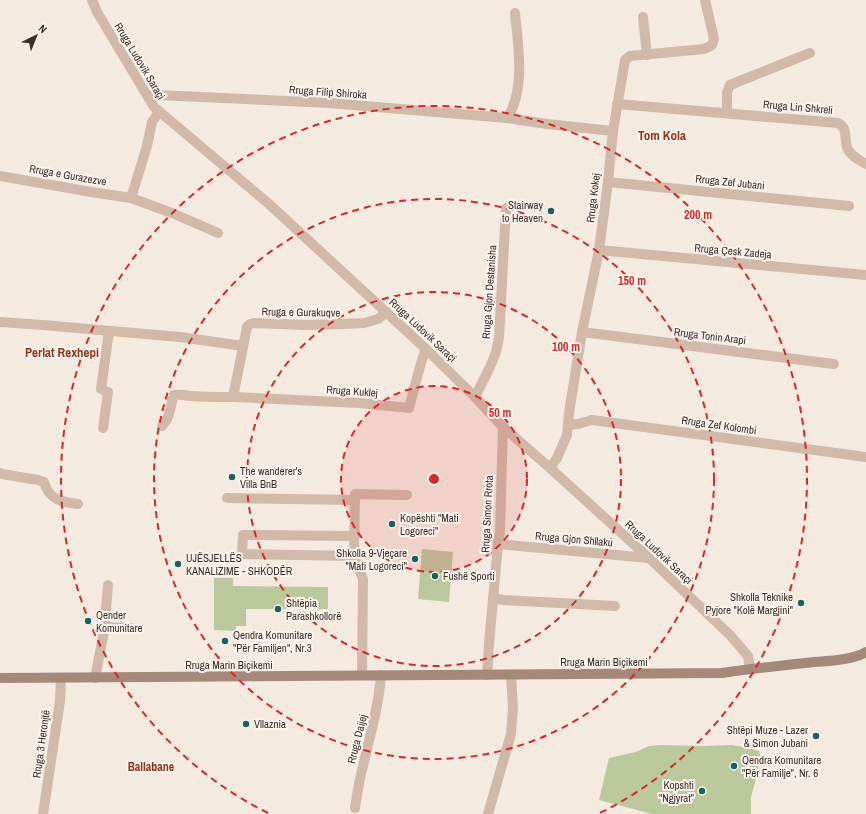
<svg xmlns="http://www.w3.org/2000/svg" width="866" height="814" viewBox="0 0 866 814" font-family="'Archivo Narrow',sans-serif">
  <rect width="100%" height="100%" fill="#f5eae0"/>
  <!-- green -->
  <g fill="#bbc79d">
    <polygon points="422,549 453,552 449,602 418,599"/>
    <polygon points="214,578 233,578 233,586 328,587 328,609 246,609 246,626 236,626 236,631 214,630"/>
    <polygon points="661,745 703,746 731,745 744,747 759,751 760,755 757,775 751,797 751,814 652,814 599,800 609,758 636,752 649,746"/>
  </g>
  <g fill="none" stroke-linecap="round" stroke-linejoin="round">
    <!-- minor -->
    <g stroke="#d0b9a9" stroke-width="10">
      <polyline points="92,0 97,12 154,107 269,204 426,349 475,397 503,427 550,468 649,558 730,635 748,656 750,669"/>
      <polyline points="643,17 647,55"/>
      <polyline points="148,97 157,95 329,103 507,118 547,124 613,131"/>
      <path d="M 617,104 L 838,123 C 848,128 844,137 847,147 C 849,155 859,160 866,164"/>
      <polyline points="727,113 727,92 730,85 810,53"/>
      <path d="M 507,118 C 526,90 518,44 515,13"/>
      <polyline points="0,176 91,192 131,198 172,213 218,233"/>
      <polyline points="608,182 849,206"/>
      <polyline points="131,198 147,146 152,122 159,112"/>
      <polyline points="599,250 866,275"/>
      <polyline points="0,322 43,325 180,337 243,346"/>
      <polyline points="582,332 834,364"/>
      <polyline points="233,397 247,327 250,324 254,323 306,325 343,324 364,323 378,319 387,312"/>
      <polyline points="475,397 490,367 496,352 499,338 506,208"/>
      <polyline points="569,425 578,424 592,420 866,457"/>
      <path d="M 162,426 C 172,415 169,408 174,395 C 179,394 184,395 190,396 C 204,397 218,397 233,397 L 359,403 L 409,408 L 421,363 L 426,349"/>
      <polyline points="103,428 108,392 101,389 109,331"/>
      <polyline points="550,468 557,458 567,435 569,413 582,332 599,250 608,182 613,131 625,60 630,56 704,49 712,45 714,39 705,0"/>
      <path d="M 0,473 L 2,474 L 38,480 L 44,482 C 49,500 62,502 78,504"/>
      <polyline points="227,498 355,500"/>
      <polyline points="498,544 649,558"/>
      <polyline points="354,556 242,554 243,535 355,536"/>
      <polyline points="493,598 503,600 615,606"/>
      <polyline points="104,627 131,628"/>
      <polyline points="362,675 363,579 354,556 355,494 407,495"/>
      <polyline points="487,675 489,644 498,544 500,531 503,427"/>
      <polyline points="95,678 104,632 108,585"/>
      <path d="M 355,808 C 357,794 359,780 363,766 C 370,735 379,706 381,675"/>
      <polyline points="43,814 60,701 61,678"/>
      <polyline points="488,814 511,734 513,707 511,675"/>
    </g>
    <!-- secondary -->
    <path stroke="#a4887a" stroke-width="10" d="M 0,678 L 722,673 C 749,669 777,666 805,663 C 822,661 852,661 866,652"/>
  </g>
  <!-- distance rings -->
  <circle cx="434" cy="479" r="93" fill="#d62828" fill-opacity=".12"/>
  <g fill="none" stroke="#d62828" stroke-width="2" stroke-dasharray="7 5">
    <circle cx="434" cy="479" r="93"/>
    <circle cx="434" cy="479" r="187"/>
    <circle cx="434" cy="479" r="280"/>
    <path d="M268 813A373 373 0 1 1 600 813"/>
  </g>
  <!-- markers -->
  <g fill="#1a6163" stroke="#fcf4ed" stroke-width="1.5">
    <circle cx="551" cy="211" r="4"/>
    <circle cx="232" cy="477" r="4"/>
    <circle cx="392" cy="524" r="4"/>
    <circle cx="415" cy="559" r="4"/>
    <circle cx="178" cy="564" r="4"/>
    <circle cx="435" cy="576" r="4"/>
    <circle cx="801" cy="603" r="4"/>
    <circle cx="278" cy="609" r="4"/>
    <circle cx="88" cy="621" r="4"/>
    <circle cx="225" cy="641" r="4"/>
    <circle cx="246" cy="724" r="4"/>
    <circle cx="816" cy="736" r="4"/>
    <circle cx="734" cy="766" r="4"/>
    <circle cx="702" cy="791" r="4"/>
  </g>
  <g text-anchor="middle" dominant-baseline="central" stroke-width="4" stroke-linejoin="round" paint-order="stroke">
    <!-- street labels -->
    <g font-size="11" fill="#3c2f2a" stroke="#fcf4ed">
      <text transform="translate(140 61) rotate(59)">Rruga Ludovik Saraçi</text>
      <text transform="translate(328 92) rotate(4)">Rruga Filip Shiroka</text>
      <text transform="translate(798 107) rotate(5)">Rruga Lin Shkreli</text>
      <text transform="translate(68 175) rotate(10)">Rruga e Gurazezve</text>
      <text transform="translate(730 182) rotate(6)">Rruga Zef Jubani</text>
      <text transform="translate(593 198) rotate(-83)">Rruga Kokej</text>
      <text transform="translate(733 251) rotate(5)">Rruga Çesk Zadeja</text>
      <text transform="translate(489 292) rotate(-86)">Rruga Gjon Destanisha</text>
      <text transform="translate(301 312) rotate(1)">Rruga e Gurakuqve</text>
      <text transform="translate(423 330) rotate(43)">Rruga Ludovik Saraçi</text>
      <text transform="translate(710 336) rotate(7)">Rruga Tonin Arapi</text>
      <text transform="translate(352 391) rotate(4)">Rruga Kuklej</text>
      <text transform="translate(719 425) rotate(8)">Rruga Zef Kolombi</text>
      <text transform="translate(487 514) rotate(-87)">Rruga Simon Rrota</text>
      <text transform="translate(574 539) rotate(5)">Rruga Gjon Shllaku</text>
      <text transform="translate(659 552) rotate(43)">Rruga Ludovik Saraçi</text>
      <text x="604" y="662">Rruga Marin Biçikemi</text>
      <text x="229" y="665">Rruga Marin Biçikemi</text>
      <text transform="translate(357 739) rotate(-76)">Rruga Daijej</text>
      <text transform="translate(41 744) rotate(-82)">Rruga 3 Heronjtë</text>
    </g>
    <!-- poi labels -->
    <g font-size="11" fill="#3c2f2a" stroke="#fcf4ed" text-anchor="start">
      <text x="543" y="205" text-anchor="end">Stairway<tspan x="543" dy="13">to Heaven</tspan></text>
      <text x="240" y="471">The wanderer's<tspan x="240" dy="13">Villa BnB</tspan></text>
      <text x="400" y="518">Kopështi "Mati<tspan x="400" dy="13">Logoreci"</tspan></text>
      <text x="407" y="553" text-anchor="end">Shkolla 9-Vjeçare<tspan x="407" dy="13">"Mati Logoreci"</tspan></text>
      <text x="186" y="558">UJËSJELLËS<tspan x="186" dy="13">KANALIZIME - SHKODËR</tspan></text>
      <text x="443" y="576">Fushë Sporti</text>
      <text x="793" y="597" text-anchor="end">Shkolla Teknike<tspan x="793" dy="13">Pyjore "Kolë Margjini"</tspan></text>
      <text x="286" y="603">Shtëpia<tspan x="286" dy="13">Parashkollorë</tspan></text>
      <text x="96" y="615">Qender<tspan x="96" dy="13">Komunitare</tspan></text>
      <text x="233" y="635">Qendra Komunitare<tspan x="233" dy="13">"Për Familjen", Nr.3</tspan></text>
      <text x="254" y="724">Vllaznia</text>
      <text x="808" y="730" text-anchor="end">Shtëpi Muze - Lazer<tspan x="808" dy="13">&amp; Simon Jubani</tspan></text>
      <text x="742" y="760">Qendra Komunitare<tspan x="742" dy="13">"Për Familje", Nr. 6</tspan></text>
      <text x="694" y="785" text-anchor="end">Kopshti<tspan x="694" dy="13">"Ngjyrat"</tspan></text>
    </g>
    <!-- neighbourhood labels -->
    <g font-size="12" font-weight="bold" fill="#94321a" stroke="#fcf4ed">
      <text x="151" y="767">Ballabane</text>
    </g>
    <!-- quarter labels -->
    <g font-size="13" font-weight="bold" fill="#94321a" stroke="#fcf4ed">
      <text x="662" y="135">Tom Kola</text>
      <text x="62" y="352">Perlat Rexhepi</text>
    </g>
  </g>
  <circle cx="434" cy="479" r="6" fill="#d62828" stroke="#fcf4ed" stroke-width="2"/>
  <g font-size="12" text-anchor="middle" font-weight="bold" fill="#d62828" stroke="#fcf4ed" stroke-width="4" stroke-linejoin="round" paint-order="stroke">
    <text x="698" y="219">200 m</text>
    <text x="632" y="285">150 m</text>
    <text x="566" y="351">100 m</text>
    <text x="500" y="417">50 m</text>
  </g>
  <!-- north arrow -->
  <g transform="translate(36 36) rotate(43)" stroke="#fcf4ed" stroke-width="3" paint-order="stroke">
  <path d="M0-3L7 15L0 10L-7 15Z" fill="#3c2f2a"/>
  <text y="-6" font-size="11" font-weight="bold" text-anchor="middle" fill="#3c2f2a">N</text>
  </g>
</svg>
